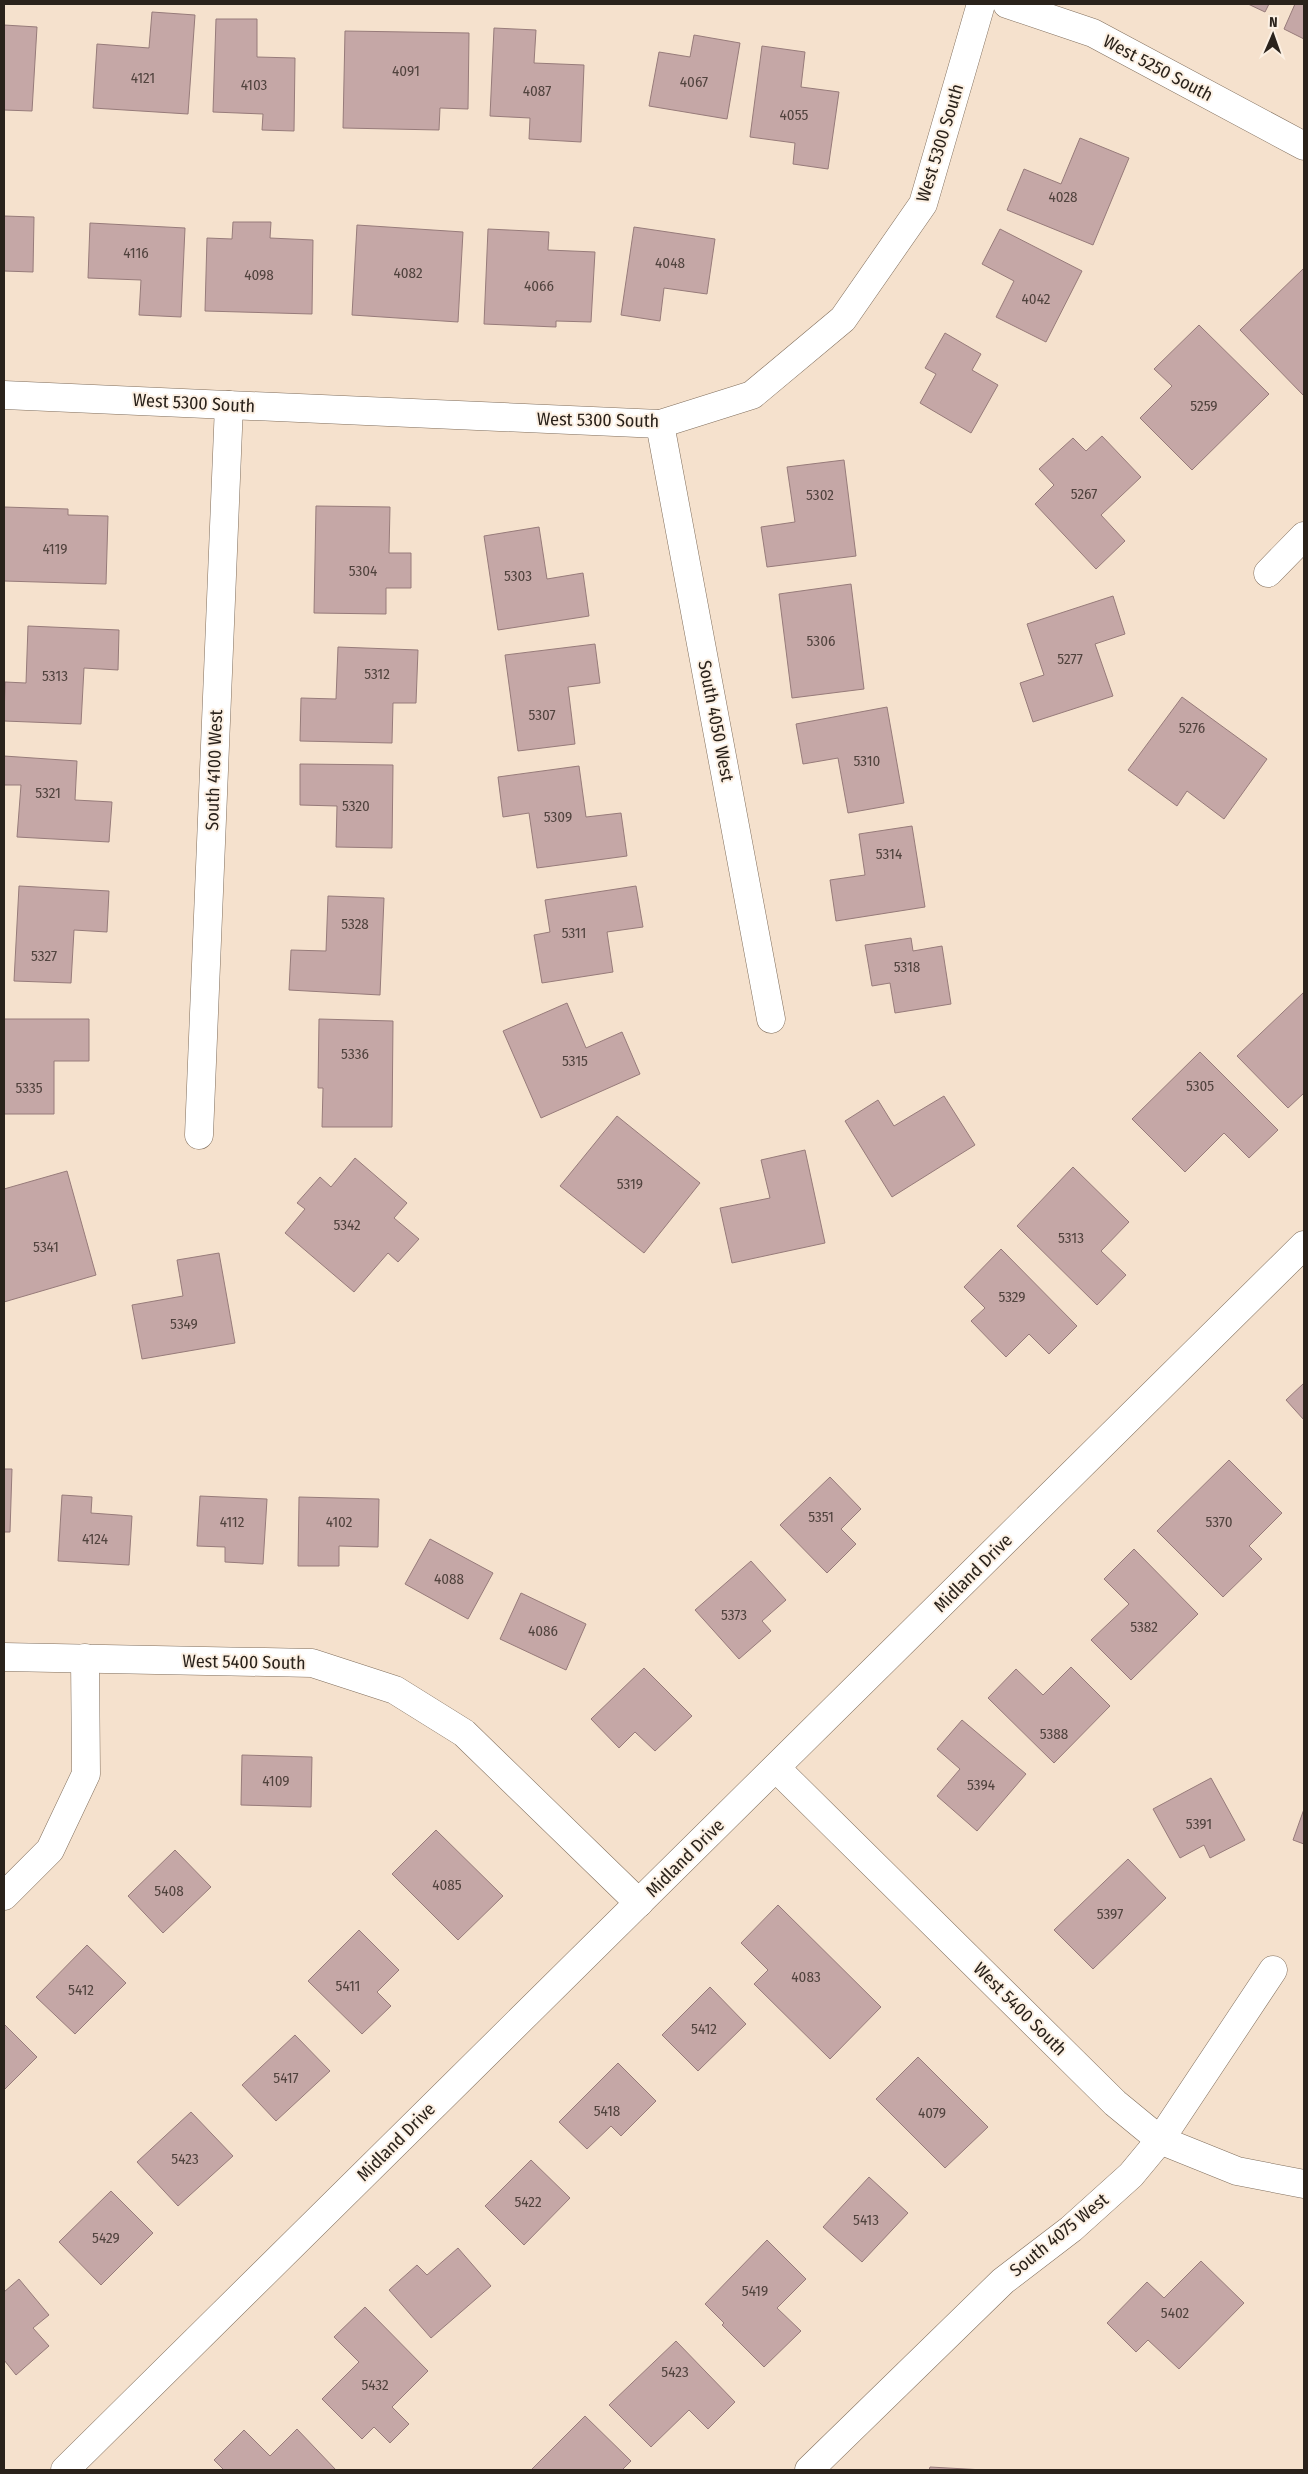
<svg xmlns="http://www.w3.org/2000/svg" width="1308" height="2474" viewBox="0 0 1308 2474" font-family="'Fira Sans Condensed',sans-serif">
  <rect width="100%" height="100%" fill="#f5e1cd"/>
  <!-- building -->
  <g fill="#c5a7a6" stroke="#977b7a">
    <polygon points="1248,4 1269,4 1265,12"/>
    <polygon points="1295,4 1304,4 1304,39 1284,29"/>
    <polygon points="4,9 4,25 37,27 32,111 4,110"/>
    <polygon points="152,12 195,15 188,114 93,108 97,44 149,48"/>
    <polygon points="216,19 257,19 257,57 295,58 294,131 262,130 263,114 213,112"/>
    <polygon points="494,28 536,30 534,63 584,65 581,142 529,139 530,118 490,116"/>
    <polygon points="345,31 469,33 468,109 440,108 439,130 343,128"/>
    <polygon points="694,35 740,43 727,119 649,106 659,52 690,57"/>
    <polygon points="762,46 805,52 801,87 839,92 828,169 793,164 795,143 750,137"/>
    <polygon points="1080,138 1129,158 1093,245 1007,210 1024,169 1061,184"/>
    <polygon points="4,216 34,217 33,272 4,271"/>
    <polygon points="233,222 271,222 270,238 313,240 312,314 205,311 207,238 232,239"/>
    <polygon points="90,223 185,228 181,317 139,315 141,280 88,278"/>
    <polygon points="357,225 463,232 458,322 352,315"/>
    <polygon points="634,227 715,239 707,294 664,288 660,321 621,315"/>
    <polygon points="488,229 549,232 548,250 595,252 591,322 556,321 556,327 484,324"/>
    <polygon points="1000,229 1082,271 1046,342 996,317 1014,281 982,264"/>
    <polygon points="1304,268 1304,394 1303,395 1240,330"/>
    <polygon points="1199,325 1269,394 1192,470 1140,418 1172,386 1154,369"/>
    <polygon points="945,333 981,354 972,370 998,385 971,433 920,403 936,374 925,368"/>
    <polygon points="1102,436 1141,477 1101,515 1125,541 1096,569 1035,504 1054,485 1039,469 1073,438 1086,451"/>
    <polygon points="844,460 856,556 767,567 761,527 795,522 787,467"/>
    <polygon points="316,506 390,507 389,553 411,553 411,588 386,588 386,614 314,613"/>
    <polygon points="4,507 68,509 68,515 108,516 106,584 4,581"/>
    <polygon points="539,527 547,579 583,573 589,616 498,630 484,536"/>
    <polygon points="851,584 864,689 792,698 779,594"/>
    <polygon points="1113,596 1125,634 1095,644 1113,696 1033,722 1020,683 1044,675 1027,624"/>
    <polygon points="28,626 119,630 118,670 84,668 81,724 4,721 5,682 26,683"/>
    <polygon points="595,644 600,683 568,687 575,744 518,751 505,655"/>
    <polygon points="338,647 418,650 416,703 393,703 392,743 300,741 301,698 336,699"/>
    <polygon points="1182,697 1267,759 1224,819 1187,791 1177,806 1128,770"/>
    <polygon points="887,707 904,803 848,813 838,758 803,764 796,724"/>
    <polygon points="4,756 77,761 75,800 112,802 109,842 17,837 21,785 4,785"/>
    <polygon points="300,764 393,765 392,848 336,847 337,806 300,805"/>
    <polygon points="579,766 586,817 621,813 627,856 537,868 529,813 503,817 498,777"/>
    <polygon points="912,826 925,907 836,921 830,880 865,875 859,834"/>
    <polygon points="19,886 109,891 107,932 74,930 71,983 14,981"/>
    <polygon points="636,886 643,927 607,932 613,972 542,983 534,935 550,932 545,900"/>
    <polygon points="328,896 384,898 380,995 289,990 291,950 326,951"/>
    <polygon points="911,938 913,951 942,946 951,1004 895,1013 890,983 872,986 865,945"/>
    <polygon points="1304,992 1304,1093 1288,1108 1237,1056"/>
    <polygon points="567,1003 586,1048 622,1032 640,1074 541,1118 503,1031"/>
    <polygon points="4,1019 89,1019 89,1061 54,1061 54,1114 4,1114"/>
    <polygon points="319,1019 393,1021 392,1127 322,1127 323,1088 318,1088"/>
    <polygon points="1200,1052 1278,1130 1249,1158 1224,1133 1185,1172 1132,1119"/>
    <polygon points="944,1096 975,1145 892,1197 845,1121 878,1100 894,1126"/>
    <polygon points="617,1116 700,1183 644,1253 560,1186"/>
    <polygon points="805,1150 825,1243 732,1263 720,1208 770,1198 761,1160"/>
    <polygon points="355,1158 407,1203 394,1218 419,1239 398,1262 388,1253 354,1292 285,1233 305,1209 297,1203 320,1177 331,1187"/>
    <polygon points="1073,1167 1129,1222 1101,1251 1126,1275 1097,1305 1017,1226"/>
    <polygon points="67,1171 96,1275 4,1302 4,1189"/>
    <polygon points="1001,1249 1077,1326 1049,1354 1029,1334 1006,1357 971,1321 985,1308 964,1287"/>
    <polygon points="219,1253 235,1343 142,1359 132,1305 183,1296 177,1260"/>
    <polygon points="1304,1383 1304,1420 1286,1400"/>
    <polygon points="1229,1460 1282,1513 1249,1546 1262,1559 1223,1597 1157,1531"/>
    <polygon points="4,1469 12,1469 10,1532 4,1532"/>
    <polygon points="830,1477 861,1509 841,1529 856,1544 827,1573 780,1525"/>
    <polygon points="62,1495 92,1497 91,1513 132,1516 129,1565 58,1561"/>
    <polygon points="200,1496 267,1499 263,1564 225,1562 225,1547 197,1546"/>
    <polygon points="299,1497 379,1499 378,1547 339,1546 339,1566 298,1566"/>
    <polygon points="430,1539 493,1573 468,1619 405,1584"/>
    <polygon points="1134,1549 1198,1614 1131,1680 1091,1640 1129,1604 1104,1579"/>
    <polygon points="751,1561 786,1600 762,1621 771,1631 739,1659 695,1610"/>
    <polygon points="521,1593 586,1624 566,1670 500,1639"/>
    <polygon points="1071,1667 1110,1706 1054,1763 988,1698 1016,1669 1043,1695"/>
    <polygon points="644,1668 692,1716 655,1751 635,1732 619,1748 591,1719"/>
    <polygon points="962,1720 1026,1774 977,1831 937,1796 960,1769 937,1749"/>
    <polygon points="242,1755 312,1757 311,1807 241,1805"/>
    <polygon points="1211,1778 1245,1840 1210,1858 1204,1845 1180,1858 1153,1809"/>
    <polygon points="1304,1809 1304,1844 1293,1840"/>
    <polygon points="436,1830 503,1896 458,1940 392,1874"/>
    <polygon points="175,1850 211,1887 163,1933 128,1896"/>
    <polygon points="1128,1859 1166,1898 1093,1969 1054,1930"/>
    <polygon points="778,1905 881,2007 830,2059 754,1984 768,1970 741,1943"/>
    <polygon points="359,1930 399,1970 377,1992 391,2006 362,2034 308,1981"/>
    <polygon points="87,1945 126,1983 75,2034 36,1997"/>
    <polygon points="710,1987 746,2024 698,2071 662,2035"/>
    <polygon points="4,2024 37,2057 4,2090"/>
    <polygon points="295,2035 330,2071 276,2121 242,2085"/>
    <polygon points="918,2057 988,2127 945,2168 876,2099"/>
    <polygon points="618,2063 656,2101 621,2136 611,2126 587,2149 559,2122"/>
    <polygon points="191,2112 233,2156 178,2206 137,2162"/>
    <polygon points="531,2160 570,2198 524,2245 485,2206"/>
    <polygon points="869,2177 908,2213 862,2262 823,2227"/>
    <polygon points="111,2191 153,2233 101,2285 59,2242"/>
    <polygon points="767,2240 806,2279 777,2308 801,2331 764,2367 722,2325 724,2323 705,2304"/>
    <polygon points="458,2248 491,2286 431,2338 389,2290 417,2265 427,2275"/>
    <polygon points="1201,2261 1244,2303 1179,2369 1148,2340 1136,2352 1107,2323 1147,2282 1164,2298"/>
    <polygon points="19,2279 49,2315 33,2328 49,2346 16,2375 4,2360 4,2292"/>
    <polygon points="365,2307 428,2371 392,2407 409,2424 390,2443 374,2427 362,2439 322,2399 359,2362 334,2337"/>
    <polygon points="676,2341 735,2402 708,2429 689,2410 651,2447 609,2405"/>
    <polygon points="585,2416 631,2461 622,2470 531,2470"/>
    <polygon points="297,2429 336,2470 224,2470 214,2460 244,2430 270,2456"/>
    <polygon points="930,2467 984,2470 929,2470"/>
  </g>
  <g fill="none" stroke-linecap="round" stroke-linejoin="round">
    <!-- street casing -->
    <g stroke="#806e5c" stroke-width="29">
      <g id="street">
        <polyline points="1007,4 1093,33 1304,146"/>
        <polyline points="4,395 660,424 752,395 843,319 923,204 981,4"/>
        <polyline points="660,424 771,1019"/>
        <polyline points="1268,573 1304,536"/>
        <polyline points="199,1135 229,405"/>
        <polyline points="4,1657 312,1663 395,1690 464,1733 639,1903"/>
        <polyline points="776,1768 1115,2103 1160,2140 1237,2171 1304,2184"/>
        <polyline points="4,1896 50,1850 86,1774 85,1658"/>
        <polyline points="809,2470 1003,2281 1071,2229 1131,2175 1160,2140 1273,1970"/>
      </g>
    </g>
    <!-- secondary casing -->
    <g stroke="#806e5c" stroke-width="29">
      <polyline id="secondary" points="65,2470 1304,1245"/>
    </g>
    <!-- street -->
    <use href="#street" stroke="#fff" stroke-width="28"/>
    <!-- secondary -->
    <use href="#secondary" stroke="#fff" stroke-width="28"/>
  </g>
  <g text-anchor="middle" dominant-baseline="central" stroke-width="4" stroke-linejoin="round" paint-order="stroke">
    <!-- number labels -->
    <g font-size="15" fill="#51433e">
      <text x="406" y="71">4091</text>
      <text x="143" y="78">4121</text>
      <text x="694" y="82">4067</text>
      <text x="254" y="85">4103</text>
      <text x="537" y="91">4087</text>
      <text x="794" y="115">4055</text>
      <text x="1063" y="197">4028</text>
      <text x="136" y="253">4116</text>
      <text x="670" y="263">4048</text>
      <text x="408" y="273">4082</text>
      <text x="259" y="275">4098</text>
      <text x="539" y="286">4066</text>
      <text x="1036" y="299">4042</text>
      <text x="1204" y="406">5259</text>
      <text x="1084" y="494">5267</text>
      <text x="820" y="495">5302</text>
      <text x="55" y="549">4119</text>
      <text x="363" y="571">5304</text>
      <text x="518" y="576">5303</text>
      <text x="821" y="641">5306</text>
      <text x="1070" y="659">5277</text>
      <text x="377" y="674">5312</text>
      <text x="55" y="676">5313</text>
      <text x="542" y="715">5307</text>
      <text x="1192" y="728">5276</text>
      <text x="867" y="761">5310</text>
      <text x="48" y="793">5321</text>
      <text x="356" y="806">5320</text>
      <text x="558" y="817">5309</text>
      <text x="889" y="854">5314</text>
      <text x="355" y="924">5328</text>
      <text x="574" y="933">5311</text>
      <text x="44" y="956">5327</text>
      <text x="907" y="967">5318</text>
      <text x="355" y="1054">5336</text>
      <text x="575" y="1061">5315</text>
      <text x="1200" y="1086">5305</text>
      <text x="29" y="1088">5335</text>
      <text x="630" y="1184">5319</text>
      <text x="347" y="1225">5342</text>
      <text x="1071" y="1238">5313</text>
      <text x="46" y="1247">5341</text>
      <text x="1012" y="1297">5329</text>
      <text x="184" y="1324">5349</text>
      <text x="821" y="1517">5351</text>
      <text x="232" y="1522">4112</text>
      <text x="339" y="1522">4102</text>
      <text x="1219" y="1522">5370</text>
      <text x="95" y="1539">4124</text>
      <text x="449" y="1579">4088</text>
      <text x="734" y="1615">5373</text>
      <text x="1144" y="1627">5382</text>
      <text x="543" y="1631">4086</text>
      <text x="1054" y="1734">5388</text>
      <text x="276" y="1781">4109</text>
      <text x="981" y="1785">5394</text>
      <text x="1199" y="1824">5391</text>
      <text x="447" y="1885">4085</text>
      <text x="169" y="1891">5408</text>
      <text x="1110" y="1914">5397</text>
      <text x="806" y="1977">4083</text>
      <text x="348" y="1986">5411</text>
      <text x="81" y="1990">5412</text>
      <text x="704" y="2029">5412</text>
      <text x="286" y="2078">5417</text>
      <text x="607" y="2111">5418</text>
      <text x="932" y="2113">4079</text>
      <text x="185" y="2159">5423</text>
      <text x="528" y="2202">5422</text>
      <text x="866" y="2220">5413</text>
      <text x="106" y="2238">5429</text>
      <text x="755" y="2291">5419</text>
      <text x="1175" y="2313">5402</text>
      <text x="675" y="2372">5423</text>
      <text x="375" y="2385">5432</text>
    </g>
    <!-- street labels -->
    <g font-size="18" fill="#2a221b" stroke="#fcf0e3">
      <text transform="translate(1158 68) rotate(28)">West 5250 South</text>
      <text transform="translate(940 143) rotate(-73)">West 5300 South</text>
      <text transform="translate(194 403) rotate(3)">West 5300 South</text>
      <text transform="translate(598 420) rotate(1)">West 5300 South</text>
      <text transform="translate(716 721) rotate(79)">South 4050 West</text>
      <text transform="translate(214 770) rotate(-88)">South 4100 West</text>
      <text transform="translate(973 1573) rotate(-45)">Midland Drive</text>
      <text transform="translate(244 1662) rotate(1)">West 5400 South</text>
      <text transform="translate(685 1858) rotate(-45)">Midland Drive</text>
      <text transform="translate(1020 2009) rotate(45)">West 5400 South</text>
      <text transform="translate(396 2142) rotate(-45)">Midland Drive</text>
      <text transform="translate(1059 2235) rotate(-39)">South 4075 West</text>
    </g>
  </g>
  <!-- border -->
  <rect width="1308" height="2474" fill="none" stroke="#2a221b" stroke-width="10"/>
  <!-- north arrow -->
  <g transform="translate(1273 35) rotate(2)" stroke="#fcf0e3" stroke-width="4" paint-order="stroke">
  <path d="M0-4L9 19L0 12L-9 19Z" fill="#2a221b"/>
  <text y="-8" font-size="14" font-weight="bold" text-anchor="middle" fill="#2a221b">N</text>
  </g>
</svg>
